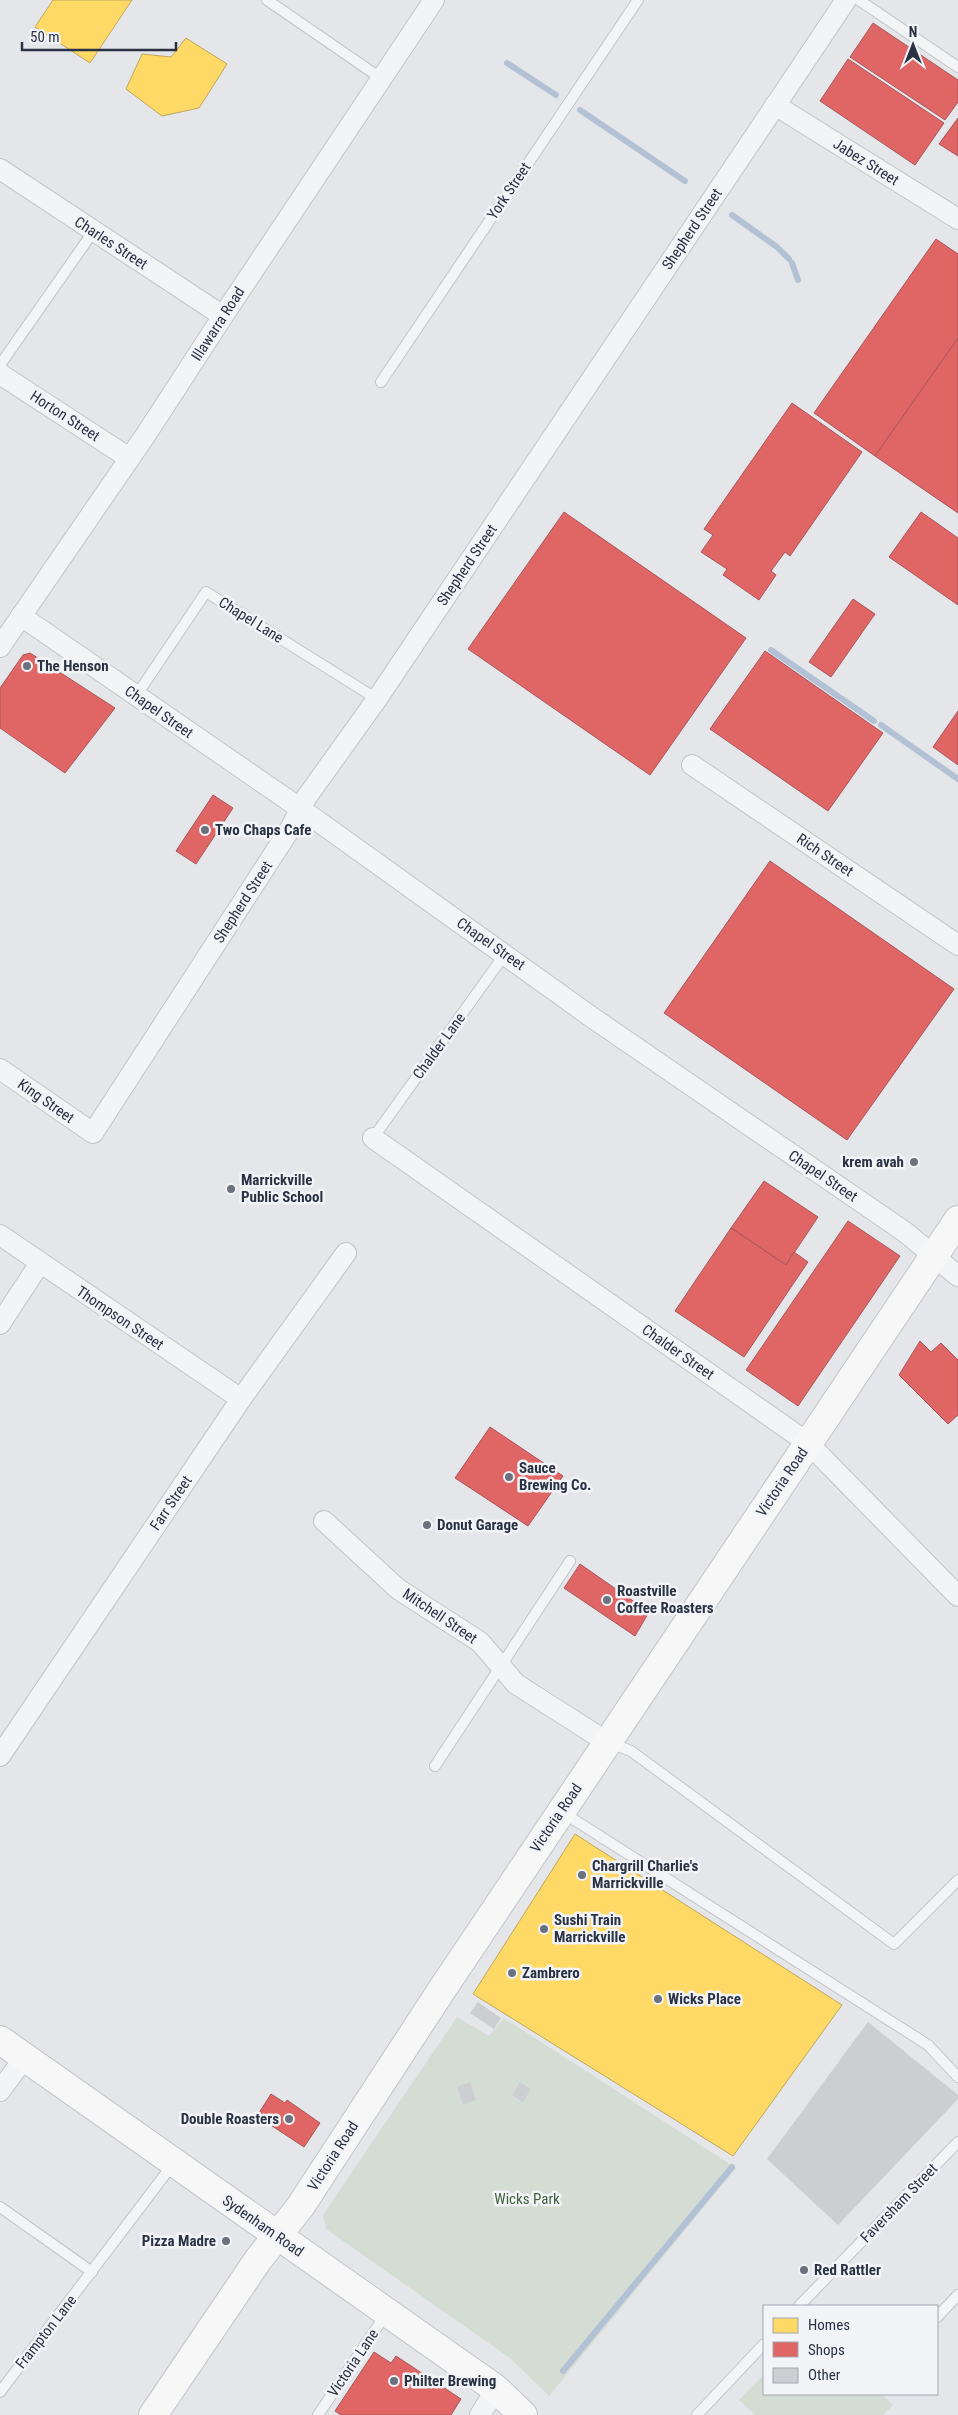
<svg xmlns="http://www.w3.org/2000/svg" width="958" height="2415" viewBox="0 0 958 2415" font-family="'Roboto Condensed',sans-serif">
  <rect width="100%" height="100%" fill="#e4e6e9"/>
  <!-- green -->
  <g fill="#d4ddd4">
    <polygon points="457,2017 489,2036 504,2018 736,2168 549,2396 510,2358 326,2229 323,2215"/>
    <polygon points="764,2374 764,2394 882,2394 893,2405 883,2415 755,2415 739,2400"/>
  </g>
  <!-- homes -->
  <g fill="#ffd966" stroke="#bfa75c">
    <polygon points="53,0 132,0 90,63 35,27"/>
    <polygon points="186,38 227,64 199,108 162,116 126,89 142,54 171,57"/>
    <polygon points="575,1834 842,2005 733,2156 473,1994"/>
  </g>
  <!-- shops -->
  <g fill="#e06666" stroke="#a9565c">
    <polygon points="873,23 958,80 958,102 945,120 850,57"/>
    <polygon points="848,59 944,123 915,165 820,101"/>
    <polygon points="958,118 958,156 939,144"/>
    <polygon points="936,239 958,254 958,338 875,456 814,413"/>
    <polygon points="958,338 958,513 875,456"/>
    <polygon points="792,403 862,452 790,556 785,552 771,571 776,575 759,600 723,575 727,569 701,552 713,535 704,529"/>
    <polygon points="564,512 746,638 650,775 468,649"/>
    <polygon points="921,512 958,538 958,605 889,557"/>
    <polygon points="853,599 875,614 831,677 809,662"/>
    <polygon points="765,651 883,733 828,811 710,729"/>
    <polygon points="30,653 115,708 65,773 0,728 0,688 23,655"/>
    <polygon points="958,711 958,765 933,747"/>
    <polygon points="213,795 233,808 196,864 176,851"/>
    <polygon points="770,861 954,989 847,1140 664,1013"/>
    <polygon points="764,1181 818,1217 786,1265 731,1228"/>
    <polygon points="848,1221 900,1256 798,1406 746,1370"/>
    <polygon points="731,1228 786,1265 794,1252 808,1262 744,1357 675,1311"/>
    <polygon points="920,1341 931,1352 941,1343 958,1360 958,1415 948,1424 899,1375"/>
    <polygon points="490,1427 563,1476 528,1526 455,1478"/>
    <polygon points="580,1564 649,1612 635,1636 564,1588"/>
    <polygon points="271,2094 285,2103 287,2100 320,2123 304,2147 257,2116"/>
    <polygon points="374,2352 391,2363 396,2356 461,2399 451,2415 341,2415 335,2411"/>
  </g>
  <g fill="none" stroke-linecap="round" stroke-linejoin="round">
    <!-- stream -->
    <g stroke="#b2c2d4" stroke-width="6">
      <polyline points="507,63 556,95"/>
      <polyline points="580,110 685,181"/>
      <polyline points="732,215 777,247 789,259"/>
      <polyline points="792,263 798,280"/>
      <polyline points="771,650 874,721"/>
      <polyline points="881,725 958,779"/>
      <polyline points="563,2371 732,2167"/>
    </g>
  </g>
  <!-- building -->
  <g fill="#ccced1">
    <polygon points="478,2002 501,2018 494,2029 470,2013"/>
    <polygon points="868,2022 958,2095 958,2099 838,2225 767,2159"/>
    <polygon points="470,2082 476,2100 463,2104 457,2087"/>
    <polygon points="520,2082 531,2089 523,2102 512,2095"/>
  </g>
  <g fill="none" stroke-linecap="round" stroke-linejoin="round">
    <!-- lane casing -->
    <g stroke="#c2c4c7" stroke-width="12">
      <g id="lane">
        <polyline points="267,0 382,79"/>
        <polyline points="859,0 958,67"/>
        <polyline points="0,365 93,232"/>
        <polyline points="381,382 638,0"/>
        <polyline points="136,696 206,592 377,699"/>
        <polyline points="373,1138 505,954"/>
        <polyline points="608,1742 631,1751 894,1944 958,1880"/>
        <polyline points="435,1766 570,1561"/>
        <polyline points="562,1812 928,2045 958,2077"/>
        <polyline points="0,2207 92,2272"/>
        <polyline points="799,2306 958,2142"/>
        <polyline points="937,2317 958,2295"/>
        <polyline points="0,2392 173,2164"/>
        <polyline points="318,2415 386,2314"/>
        <polyline points="697,2415 764,2344"/>
      </g>
    </g>
    <!-- street casing -->
    <g stroke="#c2c4c7" stroke-width="22">
      <g id="street">
        <polyline points="775,105 958,219"/>
        <polyline points="0,169 223,316"/>
        <polyline points="0,374 129,458"/>
        <polyline points="21,616 301,809 590,1016 905,1232 958,1276"/>
        <polyline points="0,647 145,436 223,316 434,0"/>
        <polyline points="692,765 958,945"/>
        <polyline points="0,1069 93,1133 290,829 306,798 377,699 846,0"/>
        <polyline points="373,1138 808,1443 958,1596"/>
        <polyline points="0,1235 241,1399"/>
        <polyline points="0,1324 40,1263"/>
        <polyline points="324,1521 398,1589 480,1642 516,1684 607,1742"/>
        <polyline points="0,1756 241,1399 346,1253"/>
        <polyline points="0,2091 25,2057"/>
        <polyline points="480,2415 496,2389"/>
      </g>
    </g>
    <!-- secondary casing -->
    <g stroke="#c2c4c7" stroke-width="30">
      <polyline id="secondary" points="153,2415 258,2260 300,2207 441,1991 958,1220"/>
    </g>
    <!-- primary casing -->
    <g stroke="#c0c3c7" stroke-width="30">
      <polyline id="primary" points="0,2040 496,2389 523,2415"/>
    </g>
    <!-- lane -->
    <use href="#lane" stroke="#f3f4f6" stroke-width="10"/>
    <!-- street -->
    <use href="#street" stroke="#f3f4f6" stroke-width="20"/>
    <!-- secondary -->
    <use href="#secondary" stroke="#f7f7f7" stroke-width="28"/>
    <!-- primary -->
    <use href="#primary" stroke="#f7f7f7" stroke-width="28"/>
  </g>
  <!-- markers -->
  <g fill="#6b717d" stroke="#f2f4f8" stroke-width="2">
    <circle cx="27" cy="666" r="5"/>
    <circle cx="205" cy="830" r="5"/>
    <circle cx="914" cy="1162" r="5"/>
    <circle cx="231" cy="1189" r="5"/>
    <circle cx="509" cy="1477" r="5"/>
    <circle cx="427" cy="1525" r="5"/>
    <circle cx="607" cy="1600" r="5"/>
    <circle cx="582" cy="1875" r="5"/>
    <circle cx="544" cy="1929" r="5"/>
    <circle cx="512" cy="1973" r="5"/>
    <circle cx="658" cy="1999" r="5"/>
    <circle cx="289" cy="2119" r="5"/>
    <circle cx="226" cy="2241" r="5"/>
    <circle cx="804" cy="2270" r="5"/>
    <circle cx="394" cy="2381" r="5"/>
  </g>
  <g text-anchor="middle" dominant-baseline="central" stroke-width="5" stroke-linejoin="round" paint-order="stroke">
    <!-- street labels -->
    <g font-size="15" fill="#2a3243" stroke="#f2f4f8">
      <text transform="translate(866 162) rotate(32)">Jabez Street</text>
      <text transform="translate(509 191) rotate(-56)">York Street</text>
      <text transform="translate(692 229) rotate(-56)">Shepherd Street</text>
      <text transform="translate(111 243) rotate(33)">Charles Street</text>
      <text transform="translate(218 324) rotate(-57)">Illawarra Road</text>
      <text transform="translate(65 416) rotate(33)">Horton Street</text>
      <text transform="translate(467 565) rotate(-56)">Shepherd Street</text>
      <text transform="translate(251 620) rotate(32)">Chapel Lane</text>
      <text transform="translate(159 712) rotate(35)">Chapel Street</text>
      <text transform="translate(825 855) rotate(34)">Rich Street</text>
      <text transform="translate(243 902) rotate(-57)">Shepherd Street</text>
      <text transform="translate(491 944) rotate(35)">Chapel Street</text>
      <text transform="translate(439 1046) rotate(-54)">Chalder Lane</text>
      <text transform="translate(46 1101) rotate(35)">King Street</text>
      <text transform="translate(823 1176) rotate(34)">Chapel Street</text>
      <text transform="translate(120 1318) rotate(34)">Thompson Street</text>
      <text transform="translate(678 1352) rotate(35)">Chalder Street</text>
      <text transform="translate(782 1482) rotate(-56)">Victoria Road</text>
      <text transform="translate(171 1503) rotate(-56)">Farr Street</text>
      <text transform="translate(440 1616) rotate(34)">Mitchell Street</text>
      <text transform="translate(556 1818) rotate(-56)">Victoria Road</text>
      <text transform="translate(333 2156) rotate(-57)">Victoria Road</text>
      <text transform="translate(899 2203) rotate(-46)">Faversham Street</text>
      <text transform="translate(263 2226) rotate(35)">Sydenham Road</text>
      <text transform="translate(46 2332) rotate(-52)">Frampton Lane</text>
      <text transform="translate(353 2363) rotate(-56)">Victoria Lane</text>
    </g>
    <!-- poi labels -->
    <g font-size="15" font-weight="bold" fill="#2a3243" stroke="#f2f4f8" text-anchor="start">
      <text x="37" y="666">The Henson</text>
      <text x="215" y="830">Two Chaps Cafe</text>
      <text x="904" y="1162" text-anchor="end">krem avah</text>
      <text x="241" y="1180">Marrickville<tspan x="241" dy="17">Public School</tspan></text>
      <text x="519" y="1468">Sauce<tspan x="519" dy="17">Brewing Co.</tspan></text>
      <text x="437" y="1525">Donut Garage</text>
      <text x="617" y="1591">Roastville<tspan x="617" dy="17">Coffee Roasters</tspan></text>
      <text x="592" y="1866">Chargrill Charlie's<tspan x="592" dy="17">Marrickville</tspan></text>
      <text x="554" y="1920">Sushi Train<tspan x="554" dy="17">Marrickville</tspan></text>
      <text x="522" y="1973">Zambrero</text>
      <text x="668" y="1999">Wicks Place</text>
      <text x="279" y="2119" text-anchor="end">Double Roasters</text>
      <text x="216" y="2241" text-anchor="end">Pizza Madre</text>
      <text x="814" y="2270">Red Rattler</text>
      <text x="404" y="2381">Philter Brewing</text>
    </g>
    <!-- park labels -->
    <g font-size="15" fill="#3d5f37" stroke="#f2f4f8">
      <text x="527" y="2199">Wicks Park</text>
    </g>
  </g>
  <!-- legend -->
  <rect x="763" y="2305" width="175" height="90" fill="#f2f4f8" stroke="#a2a6b0"/>
  <rect x="773" y="2318" width="25" height="15" fill="#ffd966" stroke="#a2a6b0"/>
  <text x="808" y="2330" font-size="15" fill="#2a3243">Homes</text>
  <rect x="773" y="2342" width="25" height="15" fill="#e06666" stroke="#a2a6b0"/>
  <text x="808" y="2355" font-size="15" fill="#2a3243">Shops</text>
  <rect x="773" y="2368" width="25" height="15" fill="#ccced1" stroke="#a2a6b0"/>
  <text x="808" y="2380" font-size="15" fill="#2a3243">Other</text>
  <!-- north arrow -->
  <g transform="translate(913 45)" stroke="#f2f4f8" stroke-width="4" paint-order="stroke">
  <path d="M0-4L9 19L0 12L-9 19Z" fill="#2a3243"/>
  <text y="-8" font-size="14" font-weight="bold" text-anchor="middle" fill="#2a3243">N</text>
  </g>
  <!-- scale -->
  <path d="M22 42v8h154v-8" fill="none" stroke="#2a3243" stroke-width="2.5"/>
  <text x="30" y="42" font-size="15" fill="#2a3243" stroke="#f2f4f8" stroke-width="4" paint-order="stroke">50 m</text>
</svg>
